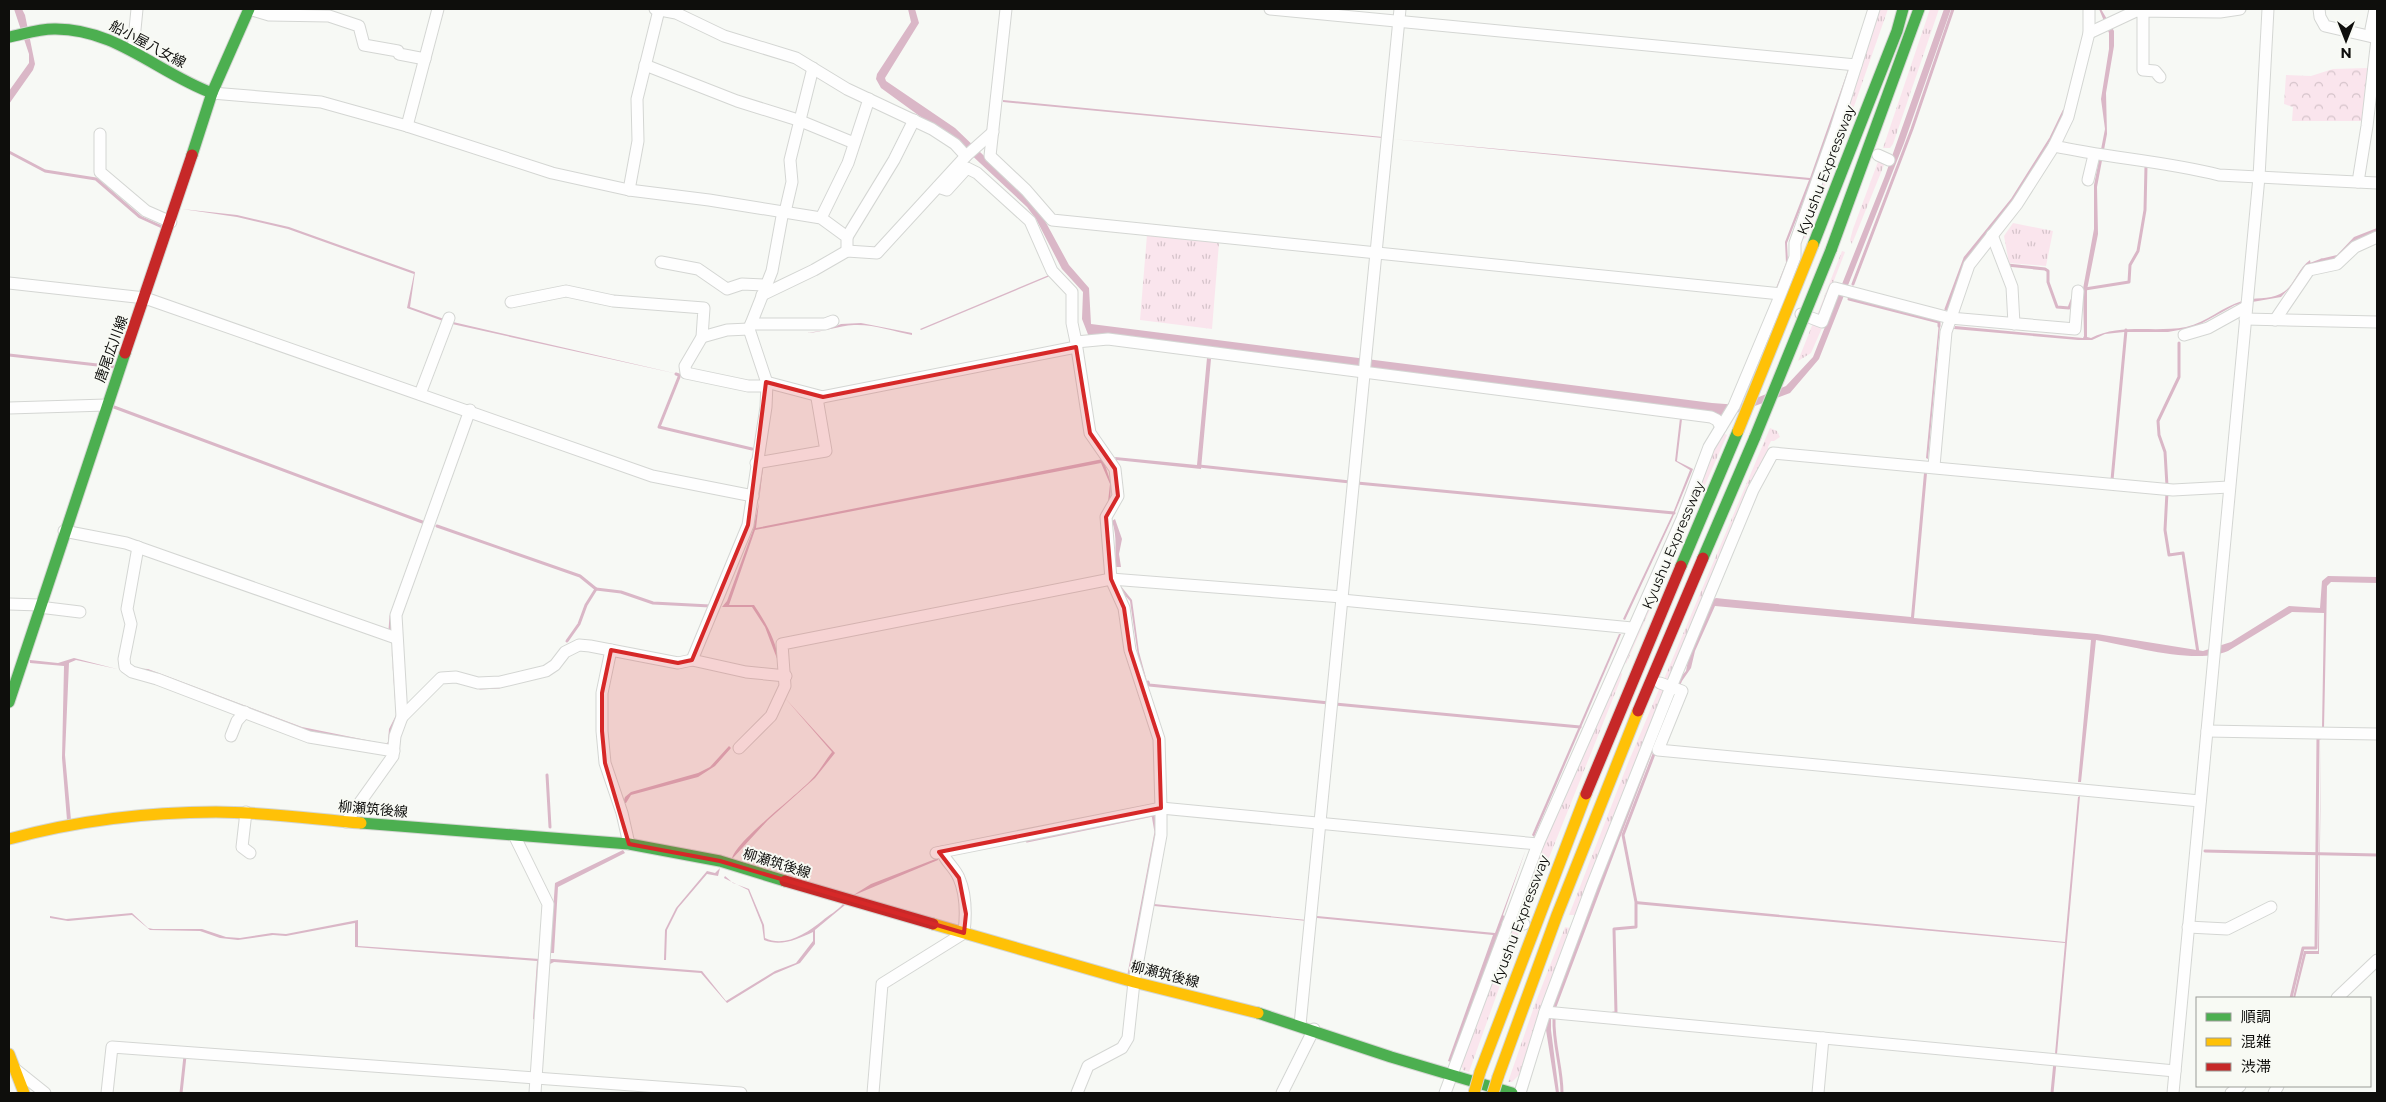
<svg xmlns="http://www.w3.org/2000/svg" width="2386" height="1102" viewBox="0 0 2386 1102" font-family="Montserrat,'Noto Sans JP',sans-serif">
  <defs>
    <pattern id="grass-tufts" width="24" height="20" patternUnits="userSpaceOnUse" patternTransform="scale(1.25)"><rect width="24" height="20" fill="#fae5ed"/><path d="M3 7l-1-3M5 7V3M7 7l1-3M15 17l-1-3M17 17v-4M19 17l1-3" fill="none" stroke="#d5c3ca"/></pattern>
    <pattern id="forest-crowns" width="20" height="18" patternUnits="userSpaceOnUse" patternTransform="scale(1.25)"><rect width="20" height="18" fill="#fae5ed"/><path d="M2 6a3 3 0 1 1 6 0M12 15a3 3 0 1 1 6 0" fill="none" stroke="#d5c3ca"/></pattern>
  </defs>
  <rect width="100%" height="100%" fill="#f7f9f5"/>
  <!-- grass -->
  <g fill="url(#grass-tufts)">
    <polygon points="1879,9 1888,9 1844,135 1840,134"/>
    <polygon points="1930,9 1939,9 1893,144 1890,148 1883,148"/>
    <polygon points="1837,142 1841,142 1806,238 1803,239 1800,236 1833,145"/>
    <polygon points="1879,159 1884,165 1852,244 1850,240 1853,229"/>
    <polygon points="2013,223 2053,231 2046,266 2009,263 2004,236"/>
    <polygon points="1147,235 1219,243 1212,329 1140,320"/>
    <polygon points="1842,251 1845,252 1821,314 1817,315"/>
    <polygon points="1813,323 1822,328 1811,353 1798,361"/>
    <polygon points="1770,428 1777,431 1780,437 1774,441 1771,441 1768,447 1769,453 1670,678 1664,679"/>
    <polygon points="1723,433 1727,435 1626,664 1623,657 1709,457"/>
    <polygon points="1620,671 1622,674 1620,681 1526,915 1515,915 1527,882"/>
    <polygon points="1660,687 1667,690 1579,915 1569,915 1628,763"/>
    <polygon points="1511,927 1521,927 1469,1072 1463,1070 1460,1062"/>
    <polygon points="1565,927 1570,928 1568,944 1519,1075 1512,1082 1508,1082 1535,1004"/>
  </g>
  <!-- forest -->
  <polygon fill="url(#forest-crowns)" points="2369,68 2363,121 2292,121 2293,107 2284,104 2286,75 2311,76 2333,69"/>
  <!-- water -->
  <g fill="#dab7c7">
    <polygon points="14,9 22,9 25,15 35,64 33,70 9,104 9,91 29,63 29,54"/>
    <polygon points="908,9 915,9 919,23 885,78 886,81 955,128 1027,197 1044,219 1069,265 1089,288 1091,324 1712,403 1739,405 1786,386 1813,357 1885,176 1944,9 1951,9 1904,143 1819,359 1790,393 1722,418 1089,337 1082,319 1083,292 1062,269 1036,219 1027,207 965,149 881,88 876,79 877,74 911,22"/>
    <path d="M 2099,9 L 2101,9 L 2114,31 L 2114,46 L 2106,93 L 2107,134 L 2097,187 L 2098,234 L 2087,290 L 2087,337 L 2091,338 C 2121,323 2154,333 2186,327 C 2207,322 2222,307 2242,301 C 2254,297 2269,300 2280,294 C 2294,288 2297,269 2310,260 L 2311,265 L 2281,297 L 2235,305 L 2195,327 L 2168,332 L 2124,332 L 2105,334 L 2092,340 L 2078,340 L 1954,329 L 1955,326 L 2083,338 L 2084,336 L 2083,289 L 2094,229 L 2094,185 L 2105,129 L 2101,99 L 2109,49 L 2109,33 Z"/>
    <polygon points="1848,70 1850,71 1830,134 1787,243 1788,262 1778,288 1776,288 1786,263 1785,242 1809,180 1392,139 1810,178"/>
    <polygon points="1003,100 1383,137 1383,138 1003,102"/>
    <polygon points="182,209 237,215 289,227 415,272 410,307 444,319 443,321 407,308 414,274 288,229 237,217"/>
    <polygon points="2377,228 2377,231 2365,236 2336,259 2320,263 2320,259 2337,255 2354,237"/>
    <polygon points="1049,275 1050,276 921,330 920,329"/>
    <polygon points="453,322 678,374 452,324"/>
    <polygon points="1939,322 1940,326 1928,459 1926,458"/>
    <path d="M 861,323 L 912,333 L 912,335 C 893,331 873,324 854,325 C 838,326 823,332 807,333 L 826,330 L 841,324 Z"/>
    <polygon points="1207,358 1211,359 1201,469 1116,460 1115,457 1197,465"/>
    <polygon points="1680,418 1682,419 1677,461 1693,469 1673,517 1625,620 1623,619 1673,513 1690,470 1675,461"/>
    <path d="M 1103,459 L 1111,483 L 1110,502 L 1108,502 L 1110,484 L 1101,463 L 755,530 L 729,605 L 754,605 C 766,623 777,641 779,664 L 765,627 L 752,607 L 722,607 L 727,601 L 753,530 L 759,502 L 761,467 L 763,467 L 756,528 Z"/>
    <path d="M 1924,473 L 1927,473 L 1914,618 L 2097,634 L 2203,651 L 2231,642 L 2289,606 L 2320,608 L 2322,581 L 2328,576 L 2377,577 L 2377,583 L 2331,582 L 2327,586 L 2324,728 L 2322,728 L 2324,613 L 2292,612 L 2228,651 C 2196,665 2132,646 2096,640 L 2081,782 L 2078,782 L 2091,640 L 1715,606 L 1695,651 L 1691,668 L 1682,681 L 1652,753 L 1556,1008 L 1549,1008 L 1678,680 L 1686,671 L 1689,655 L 1712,600 L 1716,598 L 1725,599 L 1911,617 Z"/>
    <path d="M 1115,519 L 1122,539 L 1119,554 L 1121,567 L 1116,567 C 1114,549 1118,539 1112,521 Z"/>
    <polygon points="1120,585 1132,600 1139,652 1148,685 1138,656 1130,601 1121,591"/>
    <polygon points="1619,634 1621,634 1534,837 1532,835"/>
    <polygon points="391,643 397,718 391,730 389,745 304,730 148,671 130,668 148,669 302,727 386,744 388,742 389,729 396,715"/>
    <polygon points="74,658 117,669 76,660 69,663 65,755 71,820 67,820 62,758 64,666 30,663 30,660 58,663"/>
    <path d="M 785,698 L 835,753 L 815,778 L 768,820 L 732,859 C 734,843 796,796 811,780 C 819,772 825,761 832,752 Z"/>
    <polygon points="2321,739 2319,952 2319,954 2306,954 2295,998 2293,998 2304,951 2318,951"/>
    <polygon points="729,746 731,748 715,766 698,777 631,795 626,803 623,803 625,797 631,792 698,773 710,767"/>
    <polygon points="2080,796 2057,1054 2055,1054 2065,943 1635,904 1635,901 2065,942 2078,797"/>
    <polygon points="1526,849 1503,915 1506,918 1451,1062 1448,1061 1493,935 1317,918 1317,916 1495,933"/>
    <polygon points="623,850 625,853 558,887 554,953 550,953 555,883"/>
    <polygon points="938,858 938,860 852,896 871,884"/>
    <polygon points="720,868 718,876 707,874 678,908 667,930 666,960 664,960 665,930 676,908 707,871 715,873"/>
    <path d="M 725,876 L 733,883 L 749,889 L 764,925 L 765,938 C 785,948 807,933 822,921 C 829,915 837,911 843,904 L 845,905 L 815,930 L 815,944 L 800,963 L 774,974 L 727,1003 L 701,973 L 554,962 L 550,964 L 550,959 L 553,959 L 702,971 L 726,1001 L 775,971 L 796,963 L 813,941 L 813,932 C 798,939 781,947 764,940 L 762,925 L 748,890 L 724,878 Z"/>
    <polygon points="1154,904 1307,920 1307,921 1154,906"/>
    <polygon points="132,913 148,928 153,929 202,929 226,937 240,938 272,933 286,934 358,920 358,946 540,959 535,1020 533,1019 537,961 355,947 355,923 286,936 273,935 238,940 220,938 200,931 150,930 132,915 68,921 50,918 50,916 66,919"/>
    <polygon points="1547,1017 1551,1017 1551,1030 1559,1093 1556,1093 1546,1030"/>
  </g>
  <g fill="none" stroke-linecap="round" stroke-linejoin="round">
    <!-- stream -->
    <g stroke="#dab7c7" stroke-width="3">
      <polyline points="9,152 45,171 96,179 140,217 162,227"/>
      <polyline points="2007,265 2045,269 2048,271 2048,282 2057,307 2069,308 2072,300"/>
      <polyline points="2309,265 2322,260"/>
      <polyline points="1853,284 1912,129 1953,9"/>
      <polyline points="2085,289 2129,282 2130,265 2138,251 2145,210 2146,166"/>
      <polyline points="1849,299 1939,322 1939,326"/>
      <polyline points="1946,309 1965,258 2012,200 2051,138 2064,111"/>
      <polyline points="9,355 115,367"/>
      <polyline points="676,374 679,375 679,377 659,427 752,449"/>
      <polyline points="114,407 425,523"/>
      <polyline points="1199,466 1350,482"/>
      <polyline points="2112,480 2126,330"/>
      <polyline points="1357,483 1674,513"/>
      <polyline points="2167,486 2165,452 2159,435 2158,421 2179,377 2179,343"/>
      <polyline points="2167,492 2165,530 2169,555 2183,553 2198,653"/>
      <polyline points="437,526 580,576 596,589"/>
      <polyline points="390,630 391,616"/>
      <polyline points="567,641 579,624 586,605 596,589 621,592 653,603 710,606"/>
      <polyline points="1148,682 1149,685 1329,703"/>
      <polyline points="480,688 499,687"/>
      <polyline points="1335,704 1580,727"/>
      <polyline points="547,775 550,827"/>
      <polyline points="1027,841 1153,815 1156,832 1129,974"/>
      <polyline points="2205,851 2377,855"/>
      <polyline points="2291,998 2303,948 2316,948 2318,738 2320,738"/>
      <polyline points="1613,1013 1616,1013 1614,929 1636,927 1636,902 1623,835 1654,754"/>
      <path d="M 1554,1018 C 1553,1044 1562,1068 1562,1093"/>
      <polyline points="181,1093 185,1056"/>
      <polyline points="2052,1093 2055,1062"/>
    </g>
    <!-- street casing -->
    <g stroke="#d4d6d3" stroke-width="13">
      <g id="street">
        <polyline points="249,9 269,15 329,16 359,26 364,45 398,51 399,54 425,59"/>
        <polyline points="655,9 676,13 724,36 796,58 847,89 932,129 955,144 966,156"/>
        <polyline points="1006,9 990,156 1026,190 1052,220 1781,294"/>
        <polyline points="1270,9 1856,65"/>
        <polyline points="2319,9 2320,17 2325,26 2377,38"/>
        <polyline points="2143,11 2143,70 2155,71 2160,77"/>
        <polyline points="2089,33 2136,11 2220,12 2240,9"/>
        <polyline points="2372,36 2371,29 2375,9"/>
        <polyline points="133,50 137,9"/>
        <polyline points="645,65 737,101 798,120 854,143"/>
        <polyline points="212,93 321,102 407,126 552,173 629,190 709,200 821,218 847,237 847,251"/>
        <polyline points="407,126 438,9"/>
        <polyline points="100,134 100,172 146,211 171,222"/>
        <path d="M 2054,146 C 2108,158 2165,161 2219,175 L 2377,183"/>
        <polyline points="1878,155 1889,160"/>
        <polyline points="2088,180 2094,155"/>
        <polyline points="2358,182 2367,126 2377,39"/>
        <polyline points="938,187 947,190 967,168 977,173 1030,221 1052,271 1072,292 1072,323 1076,342 1108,339 1711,417 1717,420 1721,427"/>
        <polyline points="629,190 638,141 637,99 659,10"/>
        <polyline points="785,212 792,182 790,160 813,68"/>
        <polyline points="821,218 848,163 869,99"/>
        <polyline points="1992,235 2012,287 2014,324"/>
        <polyline points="847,237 894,160 914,120"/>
        <polyline points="661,262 698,269 727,289 742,284 766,285"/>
        <polyline points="9,283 145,298 652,476 753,496"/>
        <polyline points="762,295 814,270 847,251 877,253 966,156 993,132"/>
        <polyline points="511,302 566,291 613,301 704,308 702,337 685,366 686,373 748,386 767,386"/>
        <polyline points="1801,314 1822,322 1835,288 1950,318 2075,329 2078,291"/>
        <polyline points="2245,319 2377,322"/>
        <polyline points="2275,320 2309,270 2337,264 2355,247 2377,237"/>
        <polyline points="751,324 825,324 833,321"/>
        <polyline points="2184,335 2208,328 2246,307"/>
        <polyline points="702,337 727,330 749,329"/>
        <polyline points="1076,342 1090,433 1115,469 1118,496 1106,517 1111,579 1124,608 1130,650 1159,739 1161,808 1161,835 1134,982 1128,1038 1122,1048 1088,1066 1077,1093"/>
        <polyline points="766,382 823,397"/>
        <polyline points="420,394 449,318"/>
        <polyline points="9,408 106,405"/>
        <polyline points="756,463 826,451 817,398 1076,347"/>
        <polyline points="1934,466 1946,332 1969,265 2017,204 2054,146 2068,117 2089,33 2089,9"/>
        <polyline points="64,531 126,543 396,638"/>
        <polyline points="138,547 127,609 131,624 124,659 125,667 132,672 157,679 309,737 394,751"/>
        <polyline points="1342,600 1632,628"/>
        <polyline points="9,604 40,605"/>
        <polyline points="39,607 80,612"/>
        <polyline points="611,650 602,693 602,731 605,763 622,813 629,844"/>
        <polyline points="692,660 748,525 766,407 767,383 749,329 772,271 783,211"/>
        <polyline points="1660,683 1682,691 1658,750 2200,801"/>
        <polyline points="402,717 441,678 456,677 478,683 500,682 546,671 555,665 565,652 579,645 590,646 678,663 692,660 746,672 786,676"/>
        <polyline points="2207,731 2377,734"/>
        <polyline points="231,736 237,721 245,712"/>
        <polyline points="739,748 771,716 785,686 782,644 1111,579 1342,597"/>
        <polyline points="246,812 242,847 250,853"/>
        <polyline points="346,822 393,756 395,736 402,717 396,615 470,410"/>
        <polyline points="514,835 548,904 535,1093"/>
        <polyline points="936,853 1161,808 1538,844"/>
        <polyline points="1508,924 1524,924"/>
        <polyline points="2188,927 2227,929 2271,907"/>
        <polyline points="2337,998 2377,960"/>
        <polyline points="1545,1012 2175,1071"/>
        <polyline points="1300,1025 1400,9"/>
        <polyline points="15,1069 45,1093"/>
        <polyline points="107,1093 112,1047 741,1093"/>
        <path d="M 873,1093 L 882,984 L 964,933 C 966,916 966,894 959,878 C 955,868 946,862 942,852"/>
        <polyline points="1282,1093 1314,1029"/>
        <polyline points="1445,1093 1538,844 1682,519 1709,447 1734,406 1781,294 1795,257 1795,243 1836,128 1874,9"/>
        <polyline points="1520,1093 1545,1012 1592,886 1671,687 1753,490 1773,453 2173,490 2229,487"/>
        <polyline points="1818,1093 1823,1038"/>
        <polyline points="2173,1093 2259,177 2268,9"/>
        <polyline points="2231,1093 2240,1086"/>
        <polyline points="2274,1093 2278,1086"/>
      </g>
    </g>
    <!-- fast casing -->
    <g stroke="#d4d6d3" stroke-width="13">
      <g id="fast">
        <path d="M 9,37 C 24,34 38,29 54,29 C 115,28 158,73 212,93"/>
        <polyline points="192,155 212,93 249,9"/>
        <polyline points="1813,245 1897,31 1903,9"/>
        <polyline points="1831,250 1919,9"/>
        <polyline points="1703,558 1755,437"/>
        <polyline points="1681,566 1738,431"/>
        <polyline points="9,702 125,353"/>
        <polyline points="361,823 629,844 720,861 785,881"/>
        <polyline points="1258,1013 1391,1057 1512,1093"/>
      </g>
    </g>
    <!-- slow casing -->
    <g stroke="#d4d6d3" stroke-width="13">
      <g id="slow">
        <path d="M 9,839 C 76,821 147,812 216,812 C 264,812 313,819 361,823"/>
        <polyline points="933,924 1134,982 1258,1013"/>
        <polyline points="9,1054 24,1093"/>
        <polyline points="1480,1072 1586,794"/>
        <polyline points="1498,1077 1557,915 1638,711"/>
      </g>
    </g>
    <!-- jam casing -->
    <g stroke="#d4d6d3" stroke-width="13">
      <g id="jam">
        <polyline points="125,353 192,155"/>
        <polyline points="1638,711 1703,558"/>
        <polyline points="1586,794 1681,566"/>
        <polyline points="785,881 933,924"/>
      </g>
    </g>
    <!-- street -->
    <use href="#street" stroke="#fefefe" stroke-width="11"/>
    <!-- fast -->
    <use href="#fast" stroke="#4caf50" stroke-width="11"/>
    <!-- slow -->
    <use href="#slow" stroke="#ffc107" stroke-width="11"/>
    <!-- jam -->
    <use href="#jam" stroke="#c62828" stroke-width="11"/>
    <!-- fast-bridge casing -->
    <g stroke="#d4d6d3" stroke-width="13" stroke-linecap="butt">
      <polyline id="fast-bridge" points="1755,437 1831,250"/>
    </g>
    <!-- slow-bridge casing -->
    <g stroke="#d4d6d3" stroke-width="13" stroke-linecap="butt">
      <g id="slow-bridge">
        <polyline points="1738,431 1813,245"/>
        <polyline points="1474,1093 1480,1072"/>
        <polyline points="1493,1093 1498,1077"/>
      </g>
    </g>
    <!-- fast-bridge -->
    <use href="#fast-bridge" stroke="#4caf50" stroke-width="11"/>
    <!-- slow-bridge -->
    <use href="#slow-bridge" stroke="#ffc107" stroke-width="11"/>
  </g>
  <!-- marked area -->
  <path fill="#d62828" fill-opacity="0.2" stroke="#d62828" stroke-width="4" stroke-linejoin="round" d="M 1076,347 L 1090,433 L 1115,469 L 1118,496 L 1106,517 L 1111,579 L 1124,608 L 1130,650 L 1159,739 L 1161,808 L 939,852 L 959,878 L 966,914 L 964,933 L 720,861 L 629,844 L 605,763 L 602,731 L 602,693 L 611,650 L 678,663 L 692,660 L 748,525 L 766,382 L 823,397 Z"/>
  <g text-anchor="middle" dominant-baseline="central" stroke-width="4" stroke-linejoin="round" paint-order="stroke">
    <!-- street labels -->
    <g font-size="14" fill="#0e0e0c" stroke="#f8faf4">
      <text transform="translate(148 44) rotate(28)">船小屋八女線</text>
      <text transform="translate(1826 170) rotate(-69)">Kyushu Expressway</text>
      <text transform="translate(111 349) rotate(-70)">唐尾広川線</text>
      <text transform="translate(1673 545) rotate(-67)">Kyushu Expressway</text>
      <text transform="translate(373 809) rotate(5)">柳瀬筑後線</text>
      <text transform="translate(777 863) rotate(17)">柳瀬筑後線</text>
      <text transform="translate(1520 920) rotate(-69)">Kyushu Expressway</text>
      <text transform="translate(1165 974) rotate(14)">柳瀬筑後線</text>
    </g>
  </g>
  <!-- border -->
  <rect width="2386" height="1102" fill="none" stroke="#0e0e0c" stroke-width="20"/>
  <!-- legend -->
  <rect x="2196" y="997" width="175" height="90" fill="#f8faf4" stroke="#9a9c97"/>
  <rect x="2206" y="1013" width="25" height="8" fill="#4caf50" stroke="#9a9c97"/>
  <text x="2241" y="1022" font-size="15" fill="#0e0e0c">順調</text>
  <rect x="2206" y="1038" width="25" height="8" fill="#ffc107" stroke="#9a9c97"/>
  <text x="2241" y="1047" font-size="15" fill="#0e0e0c">混雑</text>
  <rect x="2206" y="1063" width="25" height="8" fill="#c62828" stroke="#9a9c97"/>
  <text x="2241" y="1072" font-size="15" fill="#0e0e0c">渋滞</text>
  <!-- north arrow -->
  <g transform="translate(2346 40) rotate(180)" stroke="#f8faf4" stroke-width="4" paint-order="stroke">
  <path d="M0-4L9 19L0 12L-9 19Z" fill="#0e0e0c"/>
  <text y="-8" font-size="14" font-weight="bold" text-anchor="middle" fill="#0e0e0c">N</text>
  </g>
</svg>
